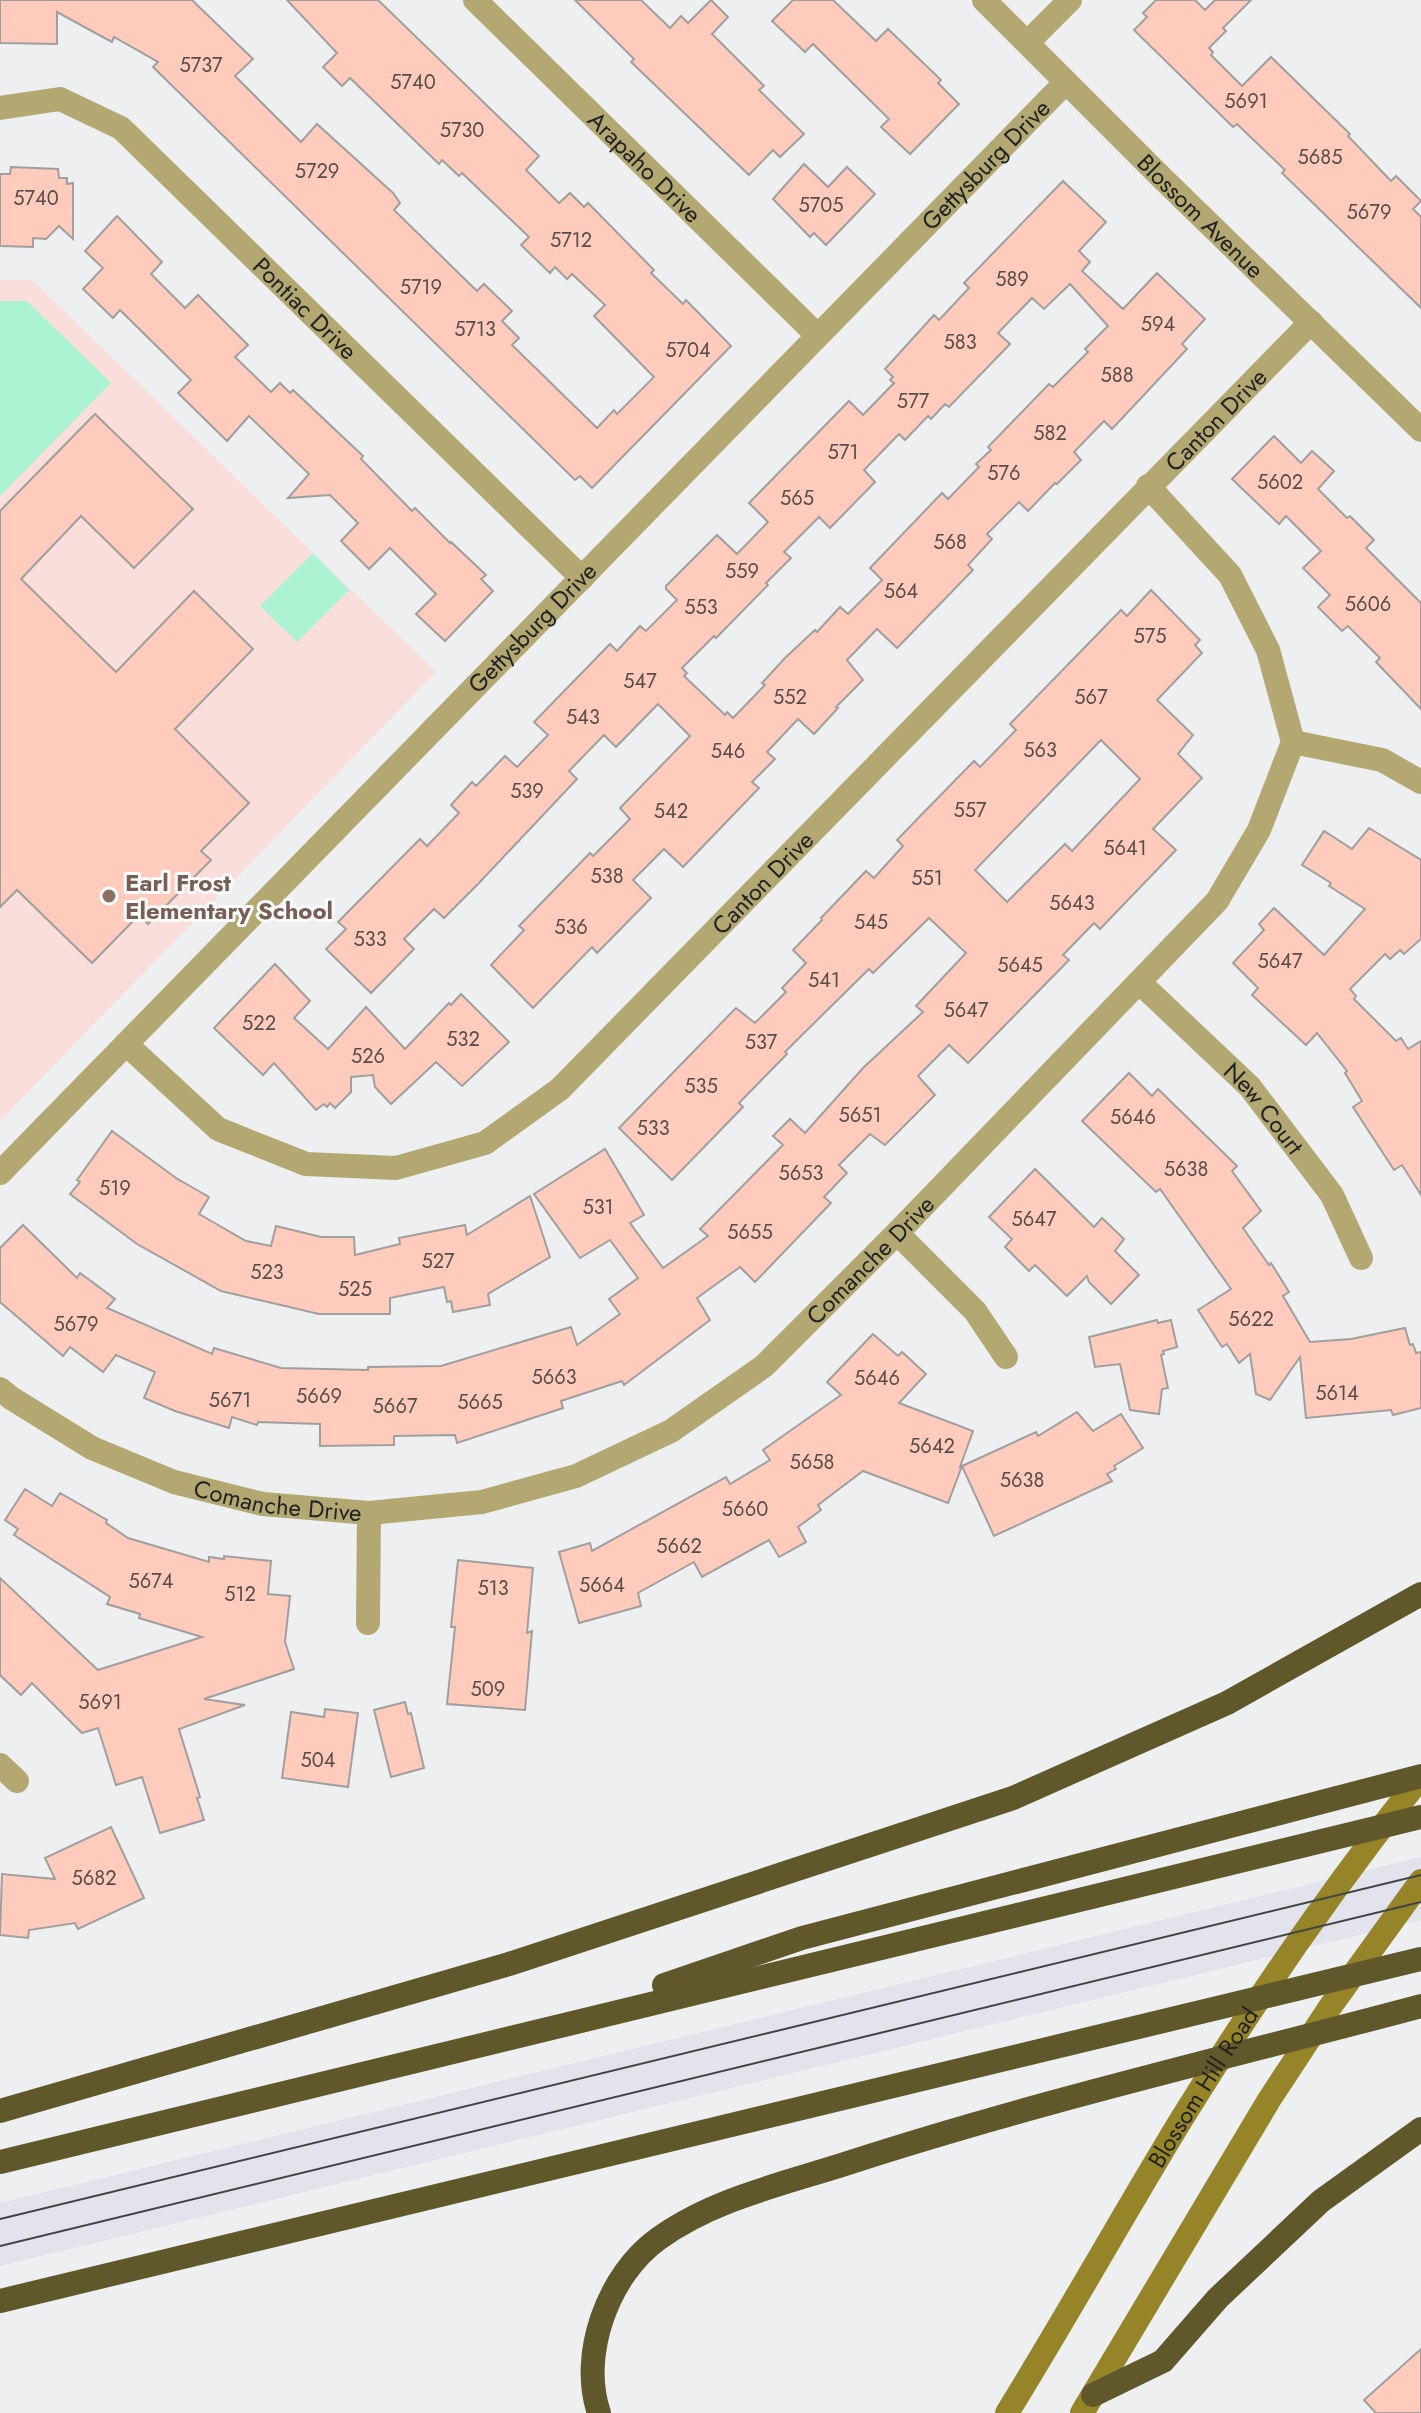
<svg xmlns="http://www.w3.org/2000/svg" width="1421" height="2413" viewBox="0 0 1421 2413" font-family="Jost,sans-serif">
  <rect width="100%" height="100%" fill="#eeeff0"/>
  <!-- built -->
  <polygon fill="#e2e3ec" points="1421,1857 1421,1920 0,2266 0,2203"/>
  <!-- education -->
  <polygon fill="#f9dedb" points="0,280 32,280 436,672 0,1121"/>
  <!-- green -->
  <g fill="#acf3d3">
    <polygon points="0,301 27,301 111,383 0,496"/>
    <polygon points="313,553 349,590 297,642 260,606"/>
  </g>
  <!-- building -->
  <g fill="#fecbbc" stroke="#a09f9e" stroke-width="2" fill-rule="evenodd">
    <polygon points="0,0 192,0 253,59 235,76 301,142 317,124 393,193 400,203 394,210 477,291 484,284 512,311 502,321 519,338 512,345 597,428 614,410 617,414 654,377 594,316 605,305 572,274 567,279 555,267 550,273 521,245 529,237 462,173 459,176 442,160 439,164 350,78 342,86 323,67 337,53 287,0 378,0 539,156 526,170 559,203 570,193 584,207 588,203 654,270 651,273 683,304 686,300 731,346 592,488 580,476 575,480 153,67 158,62 114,37 112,42 57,12 57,44 0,43"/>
    <polygon points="575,0 641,0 670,28 681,16 688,23 711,0 728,17 712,34 764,86 759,90 804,134 780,157 773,150 749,175 631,62 634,59"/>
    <polygon points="793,0 833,0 876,41 888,29 941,80 938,83 959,104 910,154 881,127 889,119 813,44 805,52 772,21"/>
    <polygon points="1156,0 1195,0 1205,10 1215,0 1251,0 1223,28 1226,31 1209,48 1213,52 1211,55 1242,86 1271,57 1350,134 1348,136 1391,181 1396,176 1421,201 1413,209 1421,217 1421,308 1282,173 1285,170 1237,124 1233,127 1134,30 1147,17 1143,13"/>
    <polygon points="804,164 828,187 847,167 875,194 826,245 814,233 810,237 773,199"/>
    <polygon points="11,167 58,169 59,178 67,178 67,184 73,183 73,239 59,226 46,239 33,238 33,247 0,246 0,174 10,174"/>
    <path d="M 1063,181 L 1106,222 L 1079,251 L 1090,262 L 1082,271 L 1123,309 L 1157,273 L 1205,319 L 1182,344 L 1187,349 L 1112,429 L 1104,421 L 1074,452 L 1081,460 L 1057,484 L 1055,483 L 1028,511 L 1019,502 L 987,534 L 992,539 L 968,565 L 973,570 L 897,648 L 877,629 L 847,660 L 863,680 L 836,707 L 838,708 L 814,734 L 798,719 L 767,752 L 775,759 L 752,782 L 759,788 L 683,867 L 664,849 L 633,880 L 651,898 L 597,953 L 592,947 L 533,1008 L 491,965 L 524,930 L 519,926 L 590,853 L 593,856 L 630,819 L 620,808 L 690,736 L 658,704 L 616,747 L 604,735 L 569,771 L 577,779 L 478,884 L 444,918 L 434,909 L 404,939 L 414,949 L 371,993 L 326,949 L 346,929 L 338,922 L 420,839 L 427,846 L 459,813 L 451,805 L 472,782 L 476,786 L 505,756 L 517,767 L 548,735 L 534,722 L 610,644 L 617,651 L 640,626 L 646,631 L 677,600 L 666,589 L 666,586 L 717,535 L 737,554 L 768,522 L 749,503 L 849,401 L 863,415 L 894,383 L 890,380 L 893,377 L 885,369 L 934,315 L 939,320 L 969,288 L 964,283 ZM 1070,284 L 1108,326 L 1085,349 L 1088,352 L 1053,387 L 1049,384 L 988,447 L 991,450 L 976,464 L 979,467 L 948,499 L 942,493 L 870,568 L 882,580 L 848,614 L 840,607 L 817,632 L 815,630 L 785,658 L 762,683 L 765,685 L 733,718 L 727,712 L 725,715 L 684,676 L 687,673 L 682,668 L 714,636 L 716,638 L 768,585 L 766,583 L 791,558 L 784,552 L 819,517 L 830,528 L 875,482 L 864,470 L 899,434 L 905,440 L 928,416 L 931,419 L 945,404 L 949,407 L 1010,344 L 998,333 L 1032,298 L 1044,309 Z"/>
    <polygon points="117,216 162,262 151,274 185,308 198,295 248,345 235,357 271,392 280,383 290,393 293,390 363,456 361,459 412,511 415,508 450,543 451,542 486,575 481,579 493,591 445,641 416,614 436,594 390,548 369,569 341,541 358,523 330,495 288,498 309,474 249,416 227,441 178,393 191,380 120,310 113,318 83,289 103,268 85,251"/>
    <polygon points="95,414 193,509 134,568 81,516 21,579 116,672 194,591 253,649 175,729 249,803 201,851 211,860 148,924 139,915 92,963 17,890 0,907 0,511"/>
    <polygon points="1274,436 1301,463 1312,451 1334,471 1318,489 1347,518 1350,516 1374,540 1366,548 1421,603 1421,709 1376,662 1380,658 1348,626 1342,631 1318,607 1330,595 1303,568 1321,551 1286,516 1279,524 1232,479"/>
    <path d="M 1151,590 L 1200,640 L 1195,645 L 1202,653 L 1157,700 L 1193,735 L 1178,754 L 1202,778 L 1153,829 L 1176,850 L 1100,929 L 1094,923 L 1063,955 L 1069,960 L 968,1063 L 949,1045 L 918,1076 L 935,1095 L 885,1145 L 870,1134 L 839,1165 L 847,1173 L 824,1197 L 831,1203 L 755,1282 L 740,1267 L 697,1298 L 710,1320 L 624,1385 L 622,1381 L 561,1401 L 563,1408 L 457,1443 L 455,1435 L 394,1436 L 394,1445 L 320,1446 L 320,1424 L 258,1422 L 257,1425 L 232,1417 L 229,1428 L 175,1411 L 144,1398 L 155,1372 L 116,1355 L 103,1372 L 70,1347 L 63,1356 L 0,1302 L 0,1248 L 23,1225 L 77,1278 L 80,1273 L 115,1299 L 107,1308 L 212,1354 L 214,1348 L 281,1368 L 368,1370 L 368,1367 L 441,1366 L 571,1327 L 577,1345 L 620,1314 L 609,1299 L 638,1278 L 610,1240 L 580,1258 L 534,1194 L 605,1149 L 644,1215 L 630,1223 L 663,1268 L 708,1236 L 700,1229 L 783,1145 L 773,1136 L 790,1119 L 805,1133 L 863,1068 L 923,1012 L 916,1006 L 966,953 L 929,918 L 873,973 L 869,969 L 801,1036 L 785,1052 L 787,1054 L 739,1103 L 743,1107 L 672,1180 L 619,1128 L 736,1008 L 755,1023 L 786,992 L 782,988 L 806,963 L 793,950 L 822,920 L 821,918 L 866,871 L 874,878 L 903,846 L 897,840 L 928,808 L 974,761 L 980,767 L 1016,730 L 1010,724 L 1086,646 L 1121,610 L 1127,616 ZM 1101,740 L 1140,779 L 1072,851 L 1065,844 L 1007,902 L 975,870 Z"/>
    <polygon points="1369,828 1421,860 1421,939 1404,954 1400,950 1390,959 1385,954 1350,989 1356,996 1354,999 1396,1041 1401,1038 1408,1049 1421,1041 1421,1195 1402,1165 1394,1170 1353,1107 1362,1101 1345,1073 1347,1071 1317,1033 1306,1045 1252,995 1258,988 1233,963 1264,930 1259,924 1274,908 1324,955 1365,909 1329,886 1331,883 1302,865 1324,831 1352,849"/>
    <polygon points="275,964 310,1001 294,1018 328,1049 366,1007 405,1049 449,1003 451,1005 461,994 509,1042 462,1086 436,1062 391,1104 375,1087 373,1075 351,1077 351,1092 335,1108 330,1103 327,1107 324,1104 316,1110 274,1063 263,1075 214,1028"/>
    <polygon points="1129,1073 1152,1096 1158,1089 1237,1166 1232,1171 1261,1211 1243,1228 1269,1265 1271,1263 1289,1292 1283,1296 1310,1342 1351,1339 1405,1328 1410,1345 1413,1344 1416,1353 1421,1352 1421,1408 1393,1415 1391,1410 1306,1418 1300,1357 1270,1400 1256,1394 1250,1354 1239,1363 1227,1344 1222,1347 1198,1310 1231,1289 1160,1189 1156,1192 1082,1121"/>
    <polygon points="112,1131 176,1178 209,1197 199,1214 246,1241 271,1246 276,1226 321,1237 354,1237 355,1255 400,1244 399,1238 465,1225 467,1235 530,1196 550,1257 488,1294 490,1305 453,1312 451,1301 447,1302 444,1287 390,1298 390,1314 319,1314 221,1291 137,1244 70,1194 80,1182 77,1180"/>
    <polygon points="1035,1169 1094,1227 1102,1218 1124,1239 1115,1251 1139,1275 1111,1304 1089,1282 1087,1276 1067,1296 1035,1265 1029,1271 1005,1247 1012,1239 989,1217"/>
    <polygon points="1157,1320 1158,1323 1171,1320 1177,1347 1163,1351 1164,1354 1161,1355 1168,1388 1162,1389 1159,1414 1130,1410 1120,1364 1095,1367 1089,1337"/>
    <polygon points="873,1334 898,1356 902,1352 926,1374 899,1403 973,1431 960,1467 1036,1432 1038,1436 1077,1412 1093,1431 1121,1414 1143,1448 1114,1466 1116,1469 1107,1474 1112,1481 994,1536 962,1466 948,1503 863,1471 818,1505 821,1510 798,1527 806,1542 779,1557 769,1540 702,1577 694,1562 638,1593 641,1606 579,1623 559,1552 590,1543 592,1551 726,1477 730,1484 770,1460 763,1450 841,1395 827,1382"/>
    <polygon points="25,1489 52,1506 60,1493 107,1520 106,1523 128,1538 209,1562 209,1557 224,1559 224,1556 271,1561 268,1594 290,1596 285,1642 294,1669 204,1699 245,1705 179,1729 200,1797 197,1798 204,1820 160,1833 142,1777 116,1785 98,1728 82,1733 32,1683 21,1695 0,1675 0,1578 98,1670 202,1637 139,1618 140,1614 107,1604 110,1597 14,1535 18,1529 5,1520"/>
    <polygon points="458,1560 533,1568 527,1633 532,1631 525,1710 447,1704 455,1627 451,1627"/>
    <polygon points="405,1702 408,1714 411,1713 424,1768 391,1777 374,1710"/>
    <polygon points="325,1709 358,1713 348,1787 282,1778 291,1712 324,1717"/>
    <polygon points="111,1827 144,1898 78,1929 75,1923 29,1930 28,1938 0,1935 2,1874 55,1879 45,1858"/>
    <polygon points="1421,2349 1421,2413 1376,2413 1364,2400"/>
  </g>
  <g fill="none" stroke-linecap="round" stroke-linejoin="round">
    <!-- minor -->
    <g stroke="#b3a872" stroke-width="24">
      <path id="s1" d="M 475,0 L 816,334"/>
      <polyline points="1028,42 1070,0"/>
      <path id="s2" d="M 0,108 L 60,99 L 121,128 L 582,578"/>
      <polyline points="1293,742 1382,760 1421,782"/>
      <path id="s3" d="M 1139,982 L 1250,1087 L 1332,1195 L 1361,1258"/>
      <path id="s4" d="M 126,1044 L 218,1129 L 306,1164 L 396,1168 L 485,1143 L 560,1089 L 1311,322"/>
      <path id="s5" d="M 0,1173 C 354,808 710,445 1066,82"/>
      <polyline points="897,1233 975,1311 1006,1357"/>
      <path id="s6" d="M 0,1389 L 11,1398 L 92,1448 L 174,1482 L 263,1504 L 369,1513 L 482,1502 L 576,1476 L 671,1431 L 764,1366 L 897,1233 L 1217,901 L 1259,830 L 1293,742 L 1268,650 L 1230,575 L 1148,486"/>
      <polyline points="368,1623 369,1513"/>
      <polyline points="0,1765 17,1781"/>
    </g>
    <!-- tertiary -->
    <path stroke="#b3a872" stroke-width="24" id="s7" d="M 984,0 L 1162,178 L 1421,430"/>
    <!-- secondary -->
    <g stroke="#968429" stroke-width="24">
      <path id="s8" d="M 1007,2413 C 1067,2316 1122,2217 1181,2120 C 1254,2002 1334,1886 1421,1777"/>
      <polyline points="1082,2413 1269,2100 1330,2007 1421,1881"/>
    </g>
    <!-- motorway -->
    <g stroke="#60572a" stroke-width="24">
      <polyline points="664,1985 802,1938 1421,1776"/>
      <polyline points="0,2111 509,1964 1013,1798 1227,1703 1421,1594"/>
      <polyline points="0,2162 1421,1817"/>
      <polyline points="0,2301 1421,1959"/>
      <polyline points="1093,2395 1163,2361 1218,2298 1321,2201 1421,2129"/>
      <path d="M 599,2413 C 579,2355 608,2275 658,2239 C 713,2199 783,2184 848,2163 C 1036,2102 1230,2057 1421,2006"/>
    </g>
    <!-- tram -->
    <g stroke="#424344" stroke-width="2">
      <polyline points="0,2219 1421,1875"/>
      <polyline points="0,2246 1421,1902"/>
    </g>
  </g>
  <!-- markers -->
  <circle fill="#8d6e63" stroke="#fcfcfd" stroke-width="3" cx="109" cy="896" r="8"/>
  <g text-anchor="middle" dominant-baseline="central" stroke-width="6" stroke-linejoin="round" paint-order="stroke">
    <!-- number labels -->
    <g font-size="20" fill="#584c48">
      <text x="201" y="65">5737</text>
      <text x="413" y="82">5740</text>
      <text x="1246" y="101">5691</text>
      <text x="462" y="130">5730</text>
      <text x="1320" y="157">5685</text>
      <text x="317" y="171">5729</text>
      <text x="36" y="198">5740</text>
      <text x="821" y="205">5705</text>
      <text x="1369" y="212">5679</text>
      <text x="571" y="240">5712</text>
      <text x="1012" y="279">589</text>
      <text x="421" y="287">5719</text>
      <text x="1158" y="324">594</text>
      <text x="475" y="329">5713</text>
      <text x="960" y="342">583</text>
      <text x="688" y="350">5704</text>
      <text x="1117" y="375">588</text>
      <text x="913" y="401">577</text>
      <text x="1050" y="433">582</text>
      <text x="843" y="452">571</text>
      <text x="1004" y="473">576</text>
      <text x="1280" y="482">5602</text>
      <text x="797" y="498">565</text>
      <text x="950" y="542">568</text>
      <text x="742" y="571">559</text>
      <text x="901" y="591">564</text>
      <text x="1368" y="604">5606</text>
      <text x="701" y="607">553</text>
      <text x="1150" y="636">575</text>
      <text x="640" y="681">547</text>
      <text x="790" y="697">552</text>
      <text x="1091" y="697">567</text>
      <text x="583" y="717">543</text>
      <text x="1040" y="750">563</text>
      <text x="728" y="751">546</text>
      <text x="527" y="791">539</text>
      <text x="970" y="810">557</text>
      <text x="671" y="811">542</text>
      <text x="1125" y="848">5641</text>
      <text x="607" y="876">538</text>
      <text x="927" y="878">551</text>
      <text x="1072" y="903">5643</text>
      <text x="871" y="922">545</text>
      <text x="571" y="927">536</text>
      <text x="370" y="939">533</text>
      <text x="1280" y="961">5647</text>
      <text x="1020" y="965">5645</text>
      <text x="824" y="980">541</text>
      <text x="966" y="1010">5647</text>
      <text x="259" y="1023">522</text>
      <text x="463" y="1039">532</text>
      <text x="761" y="1042">537</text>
      <text x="368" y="1056">526</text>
      <text x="701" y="1086">535</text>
      <text x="860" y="1115">5651</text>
      <text x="1133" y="1117">5646</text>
      <text x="653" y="1128">533</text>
      <text x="1186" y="1169">5638</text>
      <text x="801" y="1173">5653</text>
      <text x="115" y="1188">519</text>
      <text x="598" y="1207">531</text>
      <text x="1034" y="1219">5647</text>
      <text x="750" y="1232">5655</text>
      <text x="438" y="1261">527</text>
      <text x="267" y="1272">523</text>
      <text x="355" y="1289">525</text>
      <text x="1251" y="1319">5622</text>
      <text x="76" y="1324">5679</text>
      <text x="554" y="1377">5663</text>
      <text x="877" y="1378">5646</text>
      <text x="1337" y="1393">5614</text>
      <text x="319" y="1396">5669</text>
      <text x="230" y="1400">5671</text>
      <text x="480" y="1402">5665</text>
      <text x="395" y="1406">5667</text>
      <text x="932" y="1446">5642</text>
      <text x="812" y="1462">5658</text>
      <text x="1022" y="1480">5638</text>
      <text x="745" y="1509">5660</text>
      <text x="679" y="1546">5662</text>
      <text x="151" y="1581">5674</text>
      <text x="602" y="1585">5664</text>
      <text x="493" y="1588">513</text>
      <text x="240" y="1594">512</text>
      <text x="488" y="1689">509</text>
      <text x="100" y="1702">5691</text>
      <text x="318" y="1760">504</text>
      <text x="94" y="1878">5682</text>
    </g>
    <!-- street labels -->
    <g font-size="24" fill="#212222" stroke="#fcfcfd">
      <text stroke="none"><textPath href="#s5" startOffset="1410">Gettysburg Drive</textPath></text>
      <text stroke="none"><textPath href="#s1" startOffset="238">Arapaho Drive</textPath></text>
      <text stroke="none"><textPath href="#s7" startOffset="306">Blossom Avenue</textPath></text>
      <text stroke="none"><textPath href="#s2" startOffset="386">Pontiac Drive</textPath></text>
      <text stroke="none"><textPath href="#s4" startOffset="1432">Canton Drive</textPath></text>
      <text stroke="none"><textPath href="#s5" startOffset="762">Gettysburg Drive</textPath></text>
      <text stroke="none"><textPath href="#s4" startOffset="784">Canton Drive</textPath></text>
      <text stroke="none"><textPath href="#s3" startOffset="178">New Court</textPath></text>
      <text stroke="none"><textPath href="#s6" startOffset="976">Comanche Drive</textPath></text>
      <text stroke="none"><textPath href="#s6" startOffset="304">Comanche Drive</textPath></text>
      <text stroke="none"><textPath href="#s8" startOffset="380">Blossom Hill Road</textPath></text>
    </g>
    <!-- education labels -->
    <g font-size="24" font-weight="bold" fill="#785e54" stroke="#fcfcfd" text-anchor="start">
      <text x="125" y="882">Earl Frost<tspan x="125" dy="28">Elementary School</tspan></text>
    </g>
  </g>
</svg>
